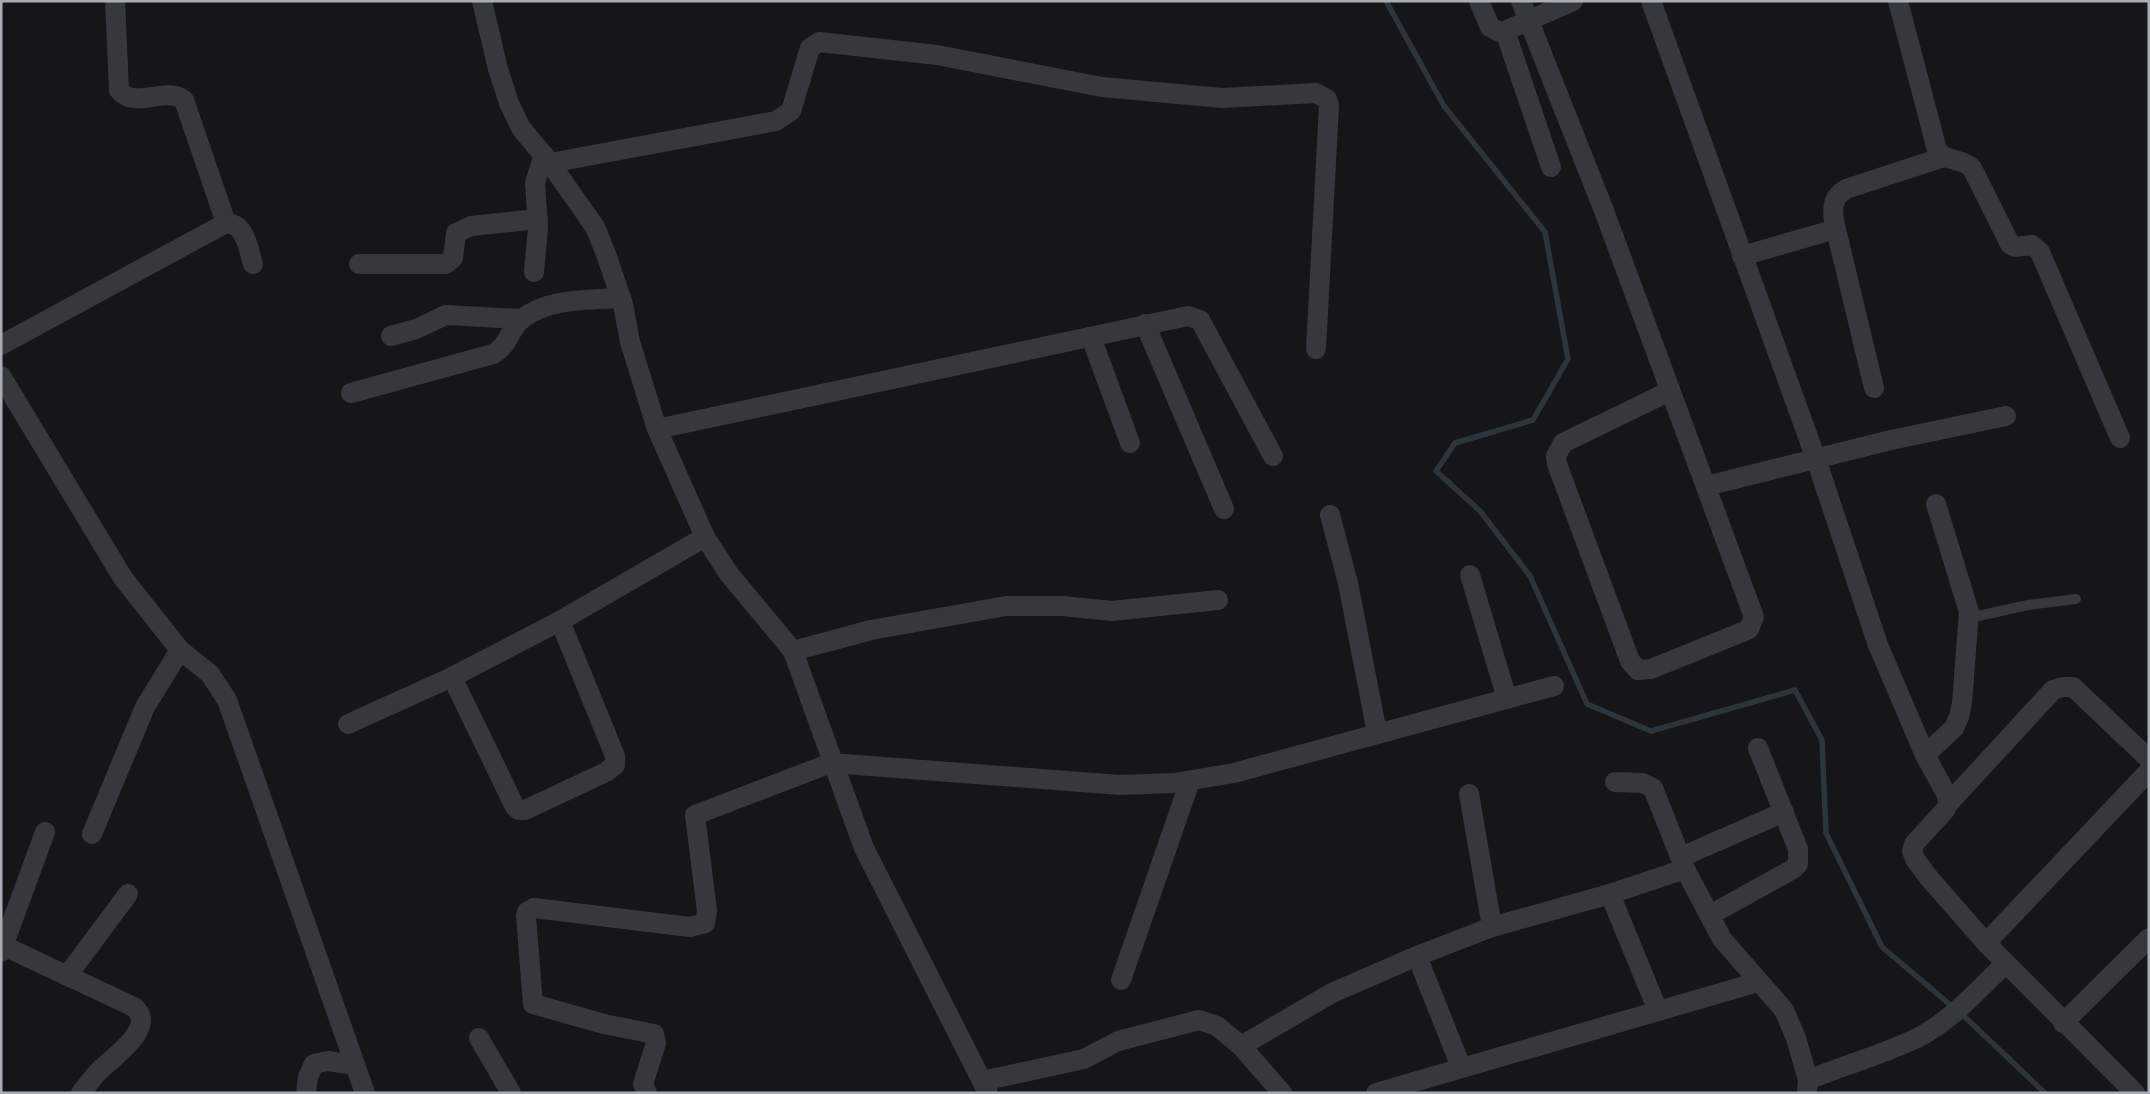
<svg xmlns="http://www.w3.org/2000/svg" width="2150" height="1094" viewBox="0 0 2150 1094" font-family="Barlow,sans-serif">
  <rect width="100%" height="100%" fill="#161618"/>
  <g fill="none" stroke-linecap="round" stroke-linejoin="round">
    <!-- stream -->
    <polyline stroke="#2c353c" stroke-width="5.5" points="1386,1 1444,106 1545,232 1568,359 1533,420 1455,443 1436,471 1480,511 1530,576 1587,704 1651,731 1795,690 1822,740 1826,833 1882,947 1967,1019 2045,1093"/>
    <!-- service -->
    <polyline stroke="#37383d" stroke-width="10" points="1969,618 2028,605 2076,599"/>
    <!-- minor -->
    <g stroke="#37383d" stroke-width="20">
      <path d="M 115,1 L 119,90 C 134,110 165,86 184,100 L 226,223"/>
      <polyline points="482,1 498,69 509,103 521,128 550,163 595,227 606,254 623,304 630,342 657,429 705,537 729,574 793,651 864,848 988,1093"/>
      <polyline points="1479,1 1490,27 1506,35"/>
      <polyline points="1521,1 1603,208 1754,617 1749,629 1740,633 1651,669 1638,670 1630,661 1557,464 1556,456 1563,443 1670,391"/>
      <polyline points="1651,1 1816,459 1878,645 1925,755 1947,795 1948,804 1945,810 1914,844 1912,851 1915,859 1929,878 1986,943 2135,1093"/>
      <path d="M 1898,1 L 1937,150 C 1945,162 1962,158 1972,168 L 2010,244 L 2015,247 L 2032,245 L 2040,252 L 2120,438"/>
      <polyline points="550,163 776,121 791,111 810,48 819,42 937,55 1102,87 1222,98 1316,93 1327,99 1329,106 1316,349"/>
      <polyline points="1551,167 1505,31 1573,1"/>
      <polyline points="1742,256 1836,229"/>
      <polyline points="359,264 446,264 453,258 456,233 471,226 538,219"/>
      <polyline points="534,272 538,228 535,183 544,155"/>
      <polyline points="1145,324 1224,509"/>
      <polyline points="391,336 416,329 446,315 521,319"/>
      <polyline points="1091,337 1130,443"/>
      <path d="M 1,345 L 226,223 C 246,224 248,248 253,264"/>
      <polyline points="1,376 123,578 180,650 210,674 227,700 365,1093"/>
      <path d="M 1874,388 L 1834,221 C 1832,206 1833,197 1846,189 L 1944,157"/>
      <path d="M 351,393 L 493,354 C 509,346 509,329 522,319 C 548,298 589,300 621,298"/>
      <polyline points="657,429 1188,316 1200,320 1273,456"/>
      <polyline points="1706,486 1891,440 2006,416"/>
      <polyline points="1330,515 1348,583 1377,733"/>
      <polyline points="1470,575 1507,699"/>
      <polyline points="793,651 871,630 1006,606 1062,606 1112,611 1218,600"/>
      <polyline points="452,677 515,807 519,810 525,810 606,772 615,765 615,756 560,621"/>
      <polyline points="348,724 452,677 560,621 705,537"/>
      <polyline points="1925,755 1954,728 1959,717 1962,703 1969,612 1936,504"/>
      <polyline points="1615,782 1642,783 1653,788 1685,869"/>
      <polyline points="1469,794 1492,927"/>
      <polyline points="1948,804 2053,690 2063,687 2073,687 2149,759"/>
      <polyline points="92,834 145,707 180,650"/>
      <polyline points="1681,857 1784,812"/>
      <polyline points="1710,915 1793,869 1798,864 1798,849 1758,748"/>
      <polyline points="1986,943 2149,771"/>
      <path d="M 4,946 L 134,1007 C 158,1027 113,1057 99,1071 C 92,1078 87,1086 81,1093"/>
      <polyline points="1,952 45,832"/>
      <polyline points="1417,956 1461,1067"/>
      <polyline points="67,976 128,894"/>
      <polyline points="1121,980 1190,781"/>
      <polyline points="1658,1011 1610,894 1685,869 1722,939 1784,1010 1796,1038 1808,1080"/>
      <polyline points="2063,1023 2149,938"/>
      <polyline points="479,1038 511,1093"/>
      <polyline points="1241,1046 1332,993 1417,956 1492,927 1610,894"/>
      <polyline points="982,1081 1084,1059 1118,1041 1199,1020 1217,1026 1241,1046 1282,1093"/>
      <polyline points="306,1093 308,1077 314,1064 328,1061 355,1065"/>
      <polyline points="647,1093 643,1084 656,1043 654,1034 604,1024 533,1004 526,916 527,912 534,908 690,927 705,923 707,911 695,815 831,763 1120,785 1174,783 1234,773 1554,686"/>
      <polyline points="1376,1093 1758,982"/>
      <path d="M 1807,1093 L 1808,1080 C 1842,1066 1881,1055 1915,1039 C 1949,1023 1978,990 2005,964"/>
    </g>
  </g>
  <!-- border -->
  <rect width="2150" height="1094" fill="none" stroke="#a8adb8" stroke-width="5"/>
</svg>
